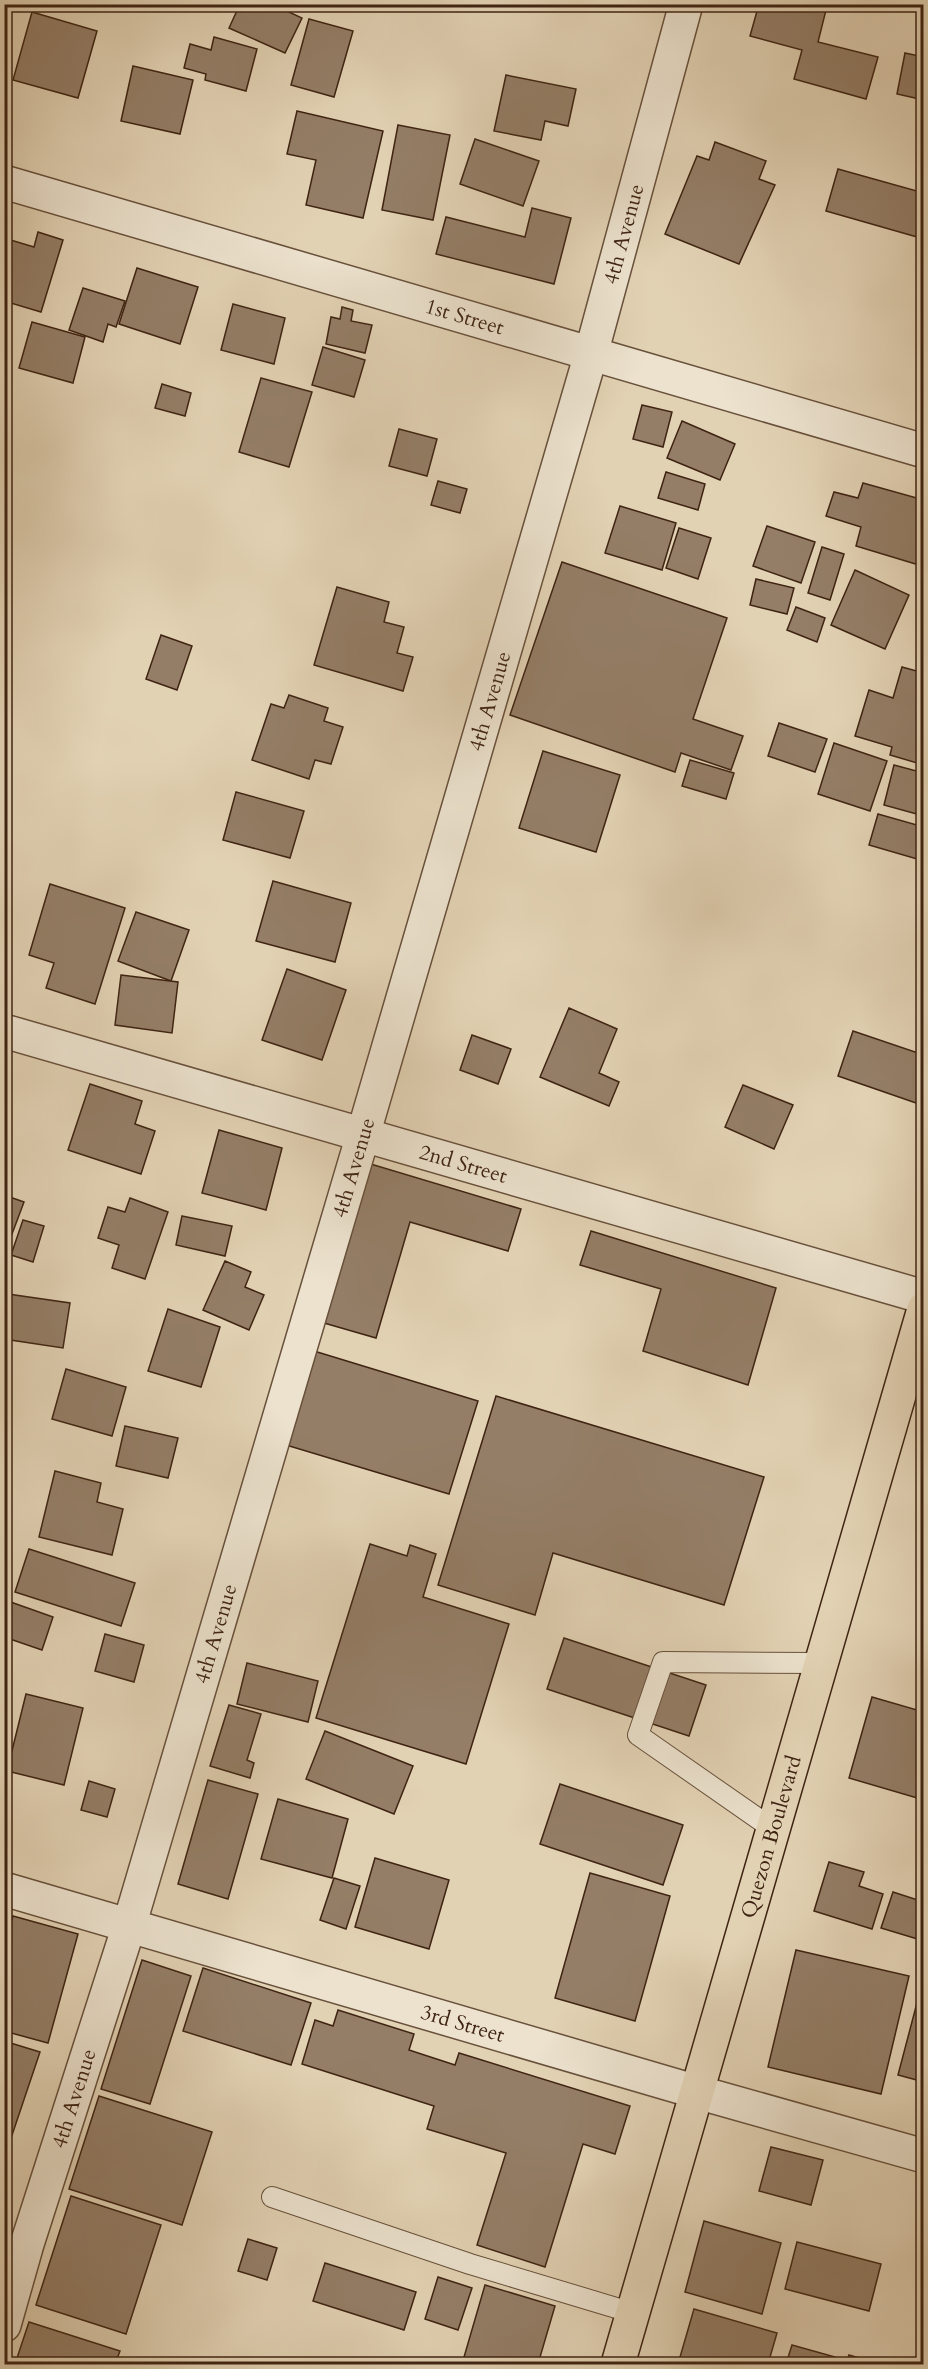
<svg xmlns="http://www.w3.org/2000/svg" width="928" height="2369" viewBox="0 0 928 2369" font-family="Cardo,serif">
  <rect width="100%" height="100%" fill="#e2d2b4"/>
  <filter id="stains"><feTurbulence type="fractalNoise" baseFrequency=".00333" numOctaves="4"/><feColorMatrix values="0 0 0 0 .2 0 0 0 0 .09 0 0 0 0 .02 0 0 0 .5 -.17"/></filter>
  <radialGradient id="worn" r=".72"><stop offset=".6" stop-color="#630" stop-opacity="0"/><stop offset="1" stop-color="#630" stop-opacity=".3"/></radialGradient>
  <!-- building -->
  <g fill="#947e67" stroke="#3f2413" stroke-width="1.5">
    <polygon points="240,4 272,4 302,18 285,53 229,28"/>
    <polygon points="759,4 807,4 826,10 818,42 878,57 866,99 794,79 802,50 750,36"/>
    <polygon points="32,12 97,31 78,98 13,80"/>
    <polygon points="309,19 353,31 334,97 291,85"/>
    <polygon points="214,37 257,49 246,91 205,80 206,74 184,68 190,44 211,50"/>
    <polygon points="905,53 924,57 924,100 897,94"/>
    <polygon points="133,66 193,80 180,134 121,121"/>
    <polygon points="506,75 576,89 568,126 545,121 541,140 494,131"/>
    <polygon points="297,111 383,131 363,218 306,205 316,160 287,154"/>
    <polygon points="398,125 450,135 433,220 382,210"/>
    <polygon points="475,139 539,161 523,206 460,184"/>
    <polygon points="715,142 766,161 759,179 775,185 739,264 665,234 697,156 709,160"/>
    <polygon points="838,169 924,193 924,239 826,211"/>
    <polygon points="532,208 571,218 554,284 436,254 446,217 525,237"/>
    <polygon points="38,232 63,240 41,312 4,301 4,238 34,247"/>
    <polygon points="137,268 198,287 180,344 119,324"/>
    <polygon points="83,288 125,301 116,327 108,324 103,342 69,330"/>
    <polygon points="233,304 285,318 274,364 221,350"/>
    <polygon points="342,307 353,310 351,321 372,325 365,353 326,344 331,317 340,319"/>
    <polygon points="32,322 85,337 73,383 19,368"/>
    <polygon points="323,347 365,360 354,397 312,385"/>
    <polygon points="261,378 312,392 289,467 239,452"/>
    <polygon points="162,384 191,393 185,416 155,408"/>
    <polygon points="642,405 672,412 663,447 633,439"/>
    <polygon points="682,421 735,444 720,480 667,458"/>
    <polygon points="399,429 437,439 427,476 389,466"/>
    <polygon points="666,472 705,484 698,510 658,498"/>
    <polygon points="438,481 467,489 460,513 431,505"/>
    <polygon points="863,483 924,500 924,551 919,565 856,546 861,527 826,516 834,492 858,498"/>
    <polygon points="620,506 676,523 662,570 605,553"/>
    <polygon points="767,526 815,542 801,583 753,566"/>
    <polygon points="679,528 711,538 698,579 666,568"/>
    <polygon points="822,547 844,554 830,600 808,593"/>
    <polygon points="562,562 727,618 693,719 743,736 731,770 681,753 675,772 510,715"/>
    <polygon points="855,570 909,595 885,649 831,625"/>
    <polygon points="756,579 794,588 787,614 750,605"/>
    <polygon points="337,587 389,602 384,622 404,627 397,653 413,657 403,691 314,665"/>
    <polygon points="796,607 825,618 817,642 787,630"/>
    <polygon points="161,635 192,646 177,690 146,679"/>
    <polygon points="902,667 924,673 924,765 890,755 892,747 855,736 869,690 893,698"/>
    <polygon points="289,695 328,708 324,721 343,727 331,764 315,760 309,779 252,760 271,704 284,708"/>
    <polygon points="779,723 827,739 815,772 768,756"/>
    <polygon points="834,743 887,761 870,811 818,794"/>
    <polygon points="543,751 620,775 596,852 519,828"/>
    <polygon points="690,760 734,773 726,799 682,786"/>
    <polygon points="894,765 924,773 924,816 884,805"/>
    <polygon points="236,792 304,811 290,858 223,840"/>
    <polygon points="878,814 924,827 924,861 869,845"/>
    <polygon points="273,881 351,903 335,962 256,941"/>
    <polygon points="50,884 125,908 95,1004 46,988 54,963 29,955"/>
    <polygon points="136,912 189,930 171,981 118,961"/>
    <polygon points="287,969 346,990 322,1060 262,1040"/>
    <polygon points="121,975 178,982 172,1033 115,1025"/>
    <polygon points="569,1008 617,1029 599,1073 619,1082 609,1106 540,1077"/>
    <polygon points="853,1031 924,1055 924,1090 919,1104 838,1076"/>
    <polygon points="472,1035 511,1049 498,1084 460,1070"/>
    <polygon points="90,1084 142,1101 135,1124 155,1131 141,1174 68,1150"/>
    <polygon points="743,1085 793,1105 774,1149 725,1127"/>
    <polygon points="219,1130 282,1148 266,1210 202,1193"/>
    <polygon points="364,1162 521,1209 508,1251 410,1222 376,1338 317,1321"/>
    <polygon points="4,1195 24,1202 6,1250 4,1250"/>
    <polygon points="130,1198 168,1212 145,1279 112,1268 119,1245 98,1238 108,1207 125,1212"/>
    <polygon points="182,1216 232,1226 225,1256 176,1245"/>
    <polygon points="23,1220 44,1226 33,1262 11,1255"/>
    <polygon points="591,1231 776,1288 748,1385 643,1351 661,1289 580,1265"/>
    <polygon points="225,1261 251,1272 245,1287 264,1295 249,1330 203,1310"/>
    <polygon points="8,1294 70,1303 63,1348 4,1339"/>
    <polygon points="168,1309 220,1327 201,1387 148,1371"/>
    <polygon points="314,1351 478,1401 449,1494 286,1445"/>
    <polygon points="66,1369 126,1387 112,1436 52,1419"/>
    <polygon points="496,1396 764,1477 724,1605 553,1553 535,1615 438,1585"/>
    <polygon points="125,1426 178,1438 168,1478 116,1466"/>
    <polygon points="55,1471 101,1483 97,1502 123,1509 112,1555 39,1537"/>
    <polygon points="4,1539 10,1541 4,1556"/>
    <polygon points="370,1544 407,1556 410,1545 436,1554 423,1597 509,1624 466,1764 316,1718"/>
    <polygon points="29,1549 135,1583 121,1626 15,1592"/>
    <polygon points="5,1600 53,1617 42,1650 4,1637"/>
    <polygon points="105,1634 144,1645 134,1682 95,1671"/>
    <polygon points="564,1638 706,1685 689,1736 547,1689"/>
    <polygon points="247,1663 318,1681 308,1722 237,1704"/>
    <polygon points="26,1694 83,1708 64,1785 7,1771"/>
    <polygon points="872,1697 924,1712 924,1800 849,1778"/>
    <polygon points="229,1705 261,1714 247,1760 254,1763 250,1778 210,1766"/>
    <polygon points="325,1731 413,1766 394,1814 306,1779"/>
    <polygon points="208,1780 258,1794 228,1899 178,1884"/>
    <polygon points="89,1781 115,1789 107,1817 81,1810"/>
    <polygon points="560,1784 683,1825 663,1885 540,1844"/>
    <polygon points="278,1799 348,1819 332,1878 261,1859"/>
    <polygon points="375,1858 449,1880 429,1949 355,1927"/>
    <polygon points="829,1862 864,1872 859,1886 883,1894 872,1929 814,1911"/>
    <polygon points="590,1873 670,1896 635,2021 555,1998"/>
    <polygon points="334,1878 360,1886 346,1929 320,1920"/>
    <polygon points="893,1892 924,1902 924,1941 881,1928"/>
    <polygon points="13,1916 78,1934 48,2043 4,2031 4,1946"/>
    <polygon points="796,1950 909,1976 881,2094 768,2067"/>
    <polygon points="142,1960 191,1976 150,2104 101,2089"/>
    <polygon points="203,1968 311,2003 291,2065 183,2031"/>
    <polygon points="923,1980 924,1980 924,2082 898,2075"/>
    <polygon points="338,2010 414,2034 409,2050 455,2065 459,2053 630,2106 615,2154 583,2144 545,2267 477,2245 506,2153 427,2129 434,2106 302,2064 315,2020 333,2026"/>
    <polygon points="4,2041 40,2052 4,2159"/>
    <polygon points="99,2096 212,2132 182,2225 69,2189"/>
    <polygon points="771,2147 823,2160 811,2205 759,2191"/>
    <polygon points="71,2196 161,2225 126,2334 36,2305"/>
    <polygon points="704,2221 781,2243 762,2314 685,2292"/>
    <polygon points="248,2239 277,2248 267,2280 238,2271"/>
    <polygon points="797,2242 881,2264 869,2311 785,2289"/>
    <polygon points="325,2263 416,2292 404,2330 313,2301"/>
    <polygon points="438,2277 472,2288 458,2330 425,2319"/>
    <polygon points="485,2285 555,2306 538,2364 462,2364"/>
    <polygon points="694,2309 777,2333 768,2364 678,2364"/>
    <polygon points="29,2322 120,2351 115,2364 15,2364"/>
    <polygon points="792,2345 835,2357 833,2364 786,2364"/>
    <polygon points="849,2355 881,2364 846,2364"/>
  </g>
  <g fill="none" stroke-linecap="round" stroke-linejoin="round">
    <!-- lane casing -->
    <g stroke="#68503b" stroke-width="22">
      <g id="lane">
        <polyline points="773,1829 638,1735 663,1662 821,1663"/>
        <polyline points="272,2197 470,2264 633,2313"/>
      </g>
    </g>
    <!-- street casing -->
    <g stroke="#68503b" stroke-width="36">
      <g id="street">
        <path id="s1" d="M 4,182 L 924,451"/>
        <path id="s2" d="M 4,1031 L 924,1297"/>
        <path id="s3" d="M 4,1889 L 697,2092 L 924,2156"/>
        <path id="s4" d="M 4,2325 L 27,2244 L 129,1926 L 363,1135 L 591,354 L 686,4"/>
      </g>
    </g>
    <!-- highway casing -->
    <g stroke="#3f2413" stroke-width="36">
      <g id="highway">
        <path id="s5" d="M 618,2364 L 924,1309"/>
      </g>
    </g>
    <!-- lane -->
    <use href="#lane" stroke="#ece2ce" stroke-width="20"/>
    <!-- street -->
    <use href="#street" stroke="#ece2ce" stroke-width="33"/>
    <!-- highway -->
    <use href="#highway" stroke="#e2d2b4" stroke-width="33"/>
  </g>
  <g text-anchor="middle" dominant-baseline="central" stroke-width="6" stroke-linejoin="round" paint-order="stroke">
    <!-- street labels -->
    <g font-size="21" fill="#3f2413" stroke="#ece2ce">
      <text stroke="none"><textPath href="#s4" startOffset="2181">4th Avenue</textPath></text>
      <text stroke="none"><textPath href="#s1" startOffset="480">1st Street</textPath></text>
      <text stroke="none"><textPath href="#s4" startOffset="1695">4th Avenue</textPath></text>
      <text stroke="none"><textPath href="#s2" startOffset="478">2nd Street</textPath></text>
      <text stroke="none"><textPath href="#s4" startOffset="1209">4th Avenue</textPath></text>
      <text stroke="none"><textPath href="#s4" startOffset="723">4th Avenue</textPath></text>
      <text stroke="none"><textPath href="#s5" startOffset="549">Quezon Boulevard</textPath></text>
      <text stroke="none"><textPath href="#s3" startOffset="478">3rd Street</textPath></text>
      <text stroke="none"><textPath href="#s4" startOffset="237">4th Avenue</textPath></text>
    </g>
  </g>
  <!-- margin -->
  <rect width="928" height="2369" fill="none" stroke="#e2d2b4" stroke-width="24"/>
  <rect x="6" y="6" width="916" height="2357" fill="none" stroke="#3f2413" stroke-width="3"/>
  <rect x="12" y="12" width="904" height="2345" fill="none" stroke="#3f2413" stroke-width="1.5"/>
  <rect width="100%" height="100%" filter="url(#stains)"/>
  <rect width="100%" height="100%" fill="url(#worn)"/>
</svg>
